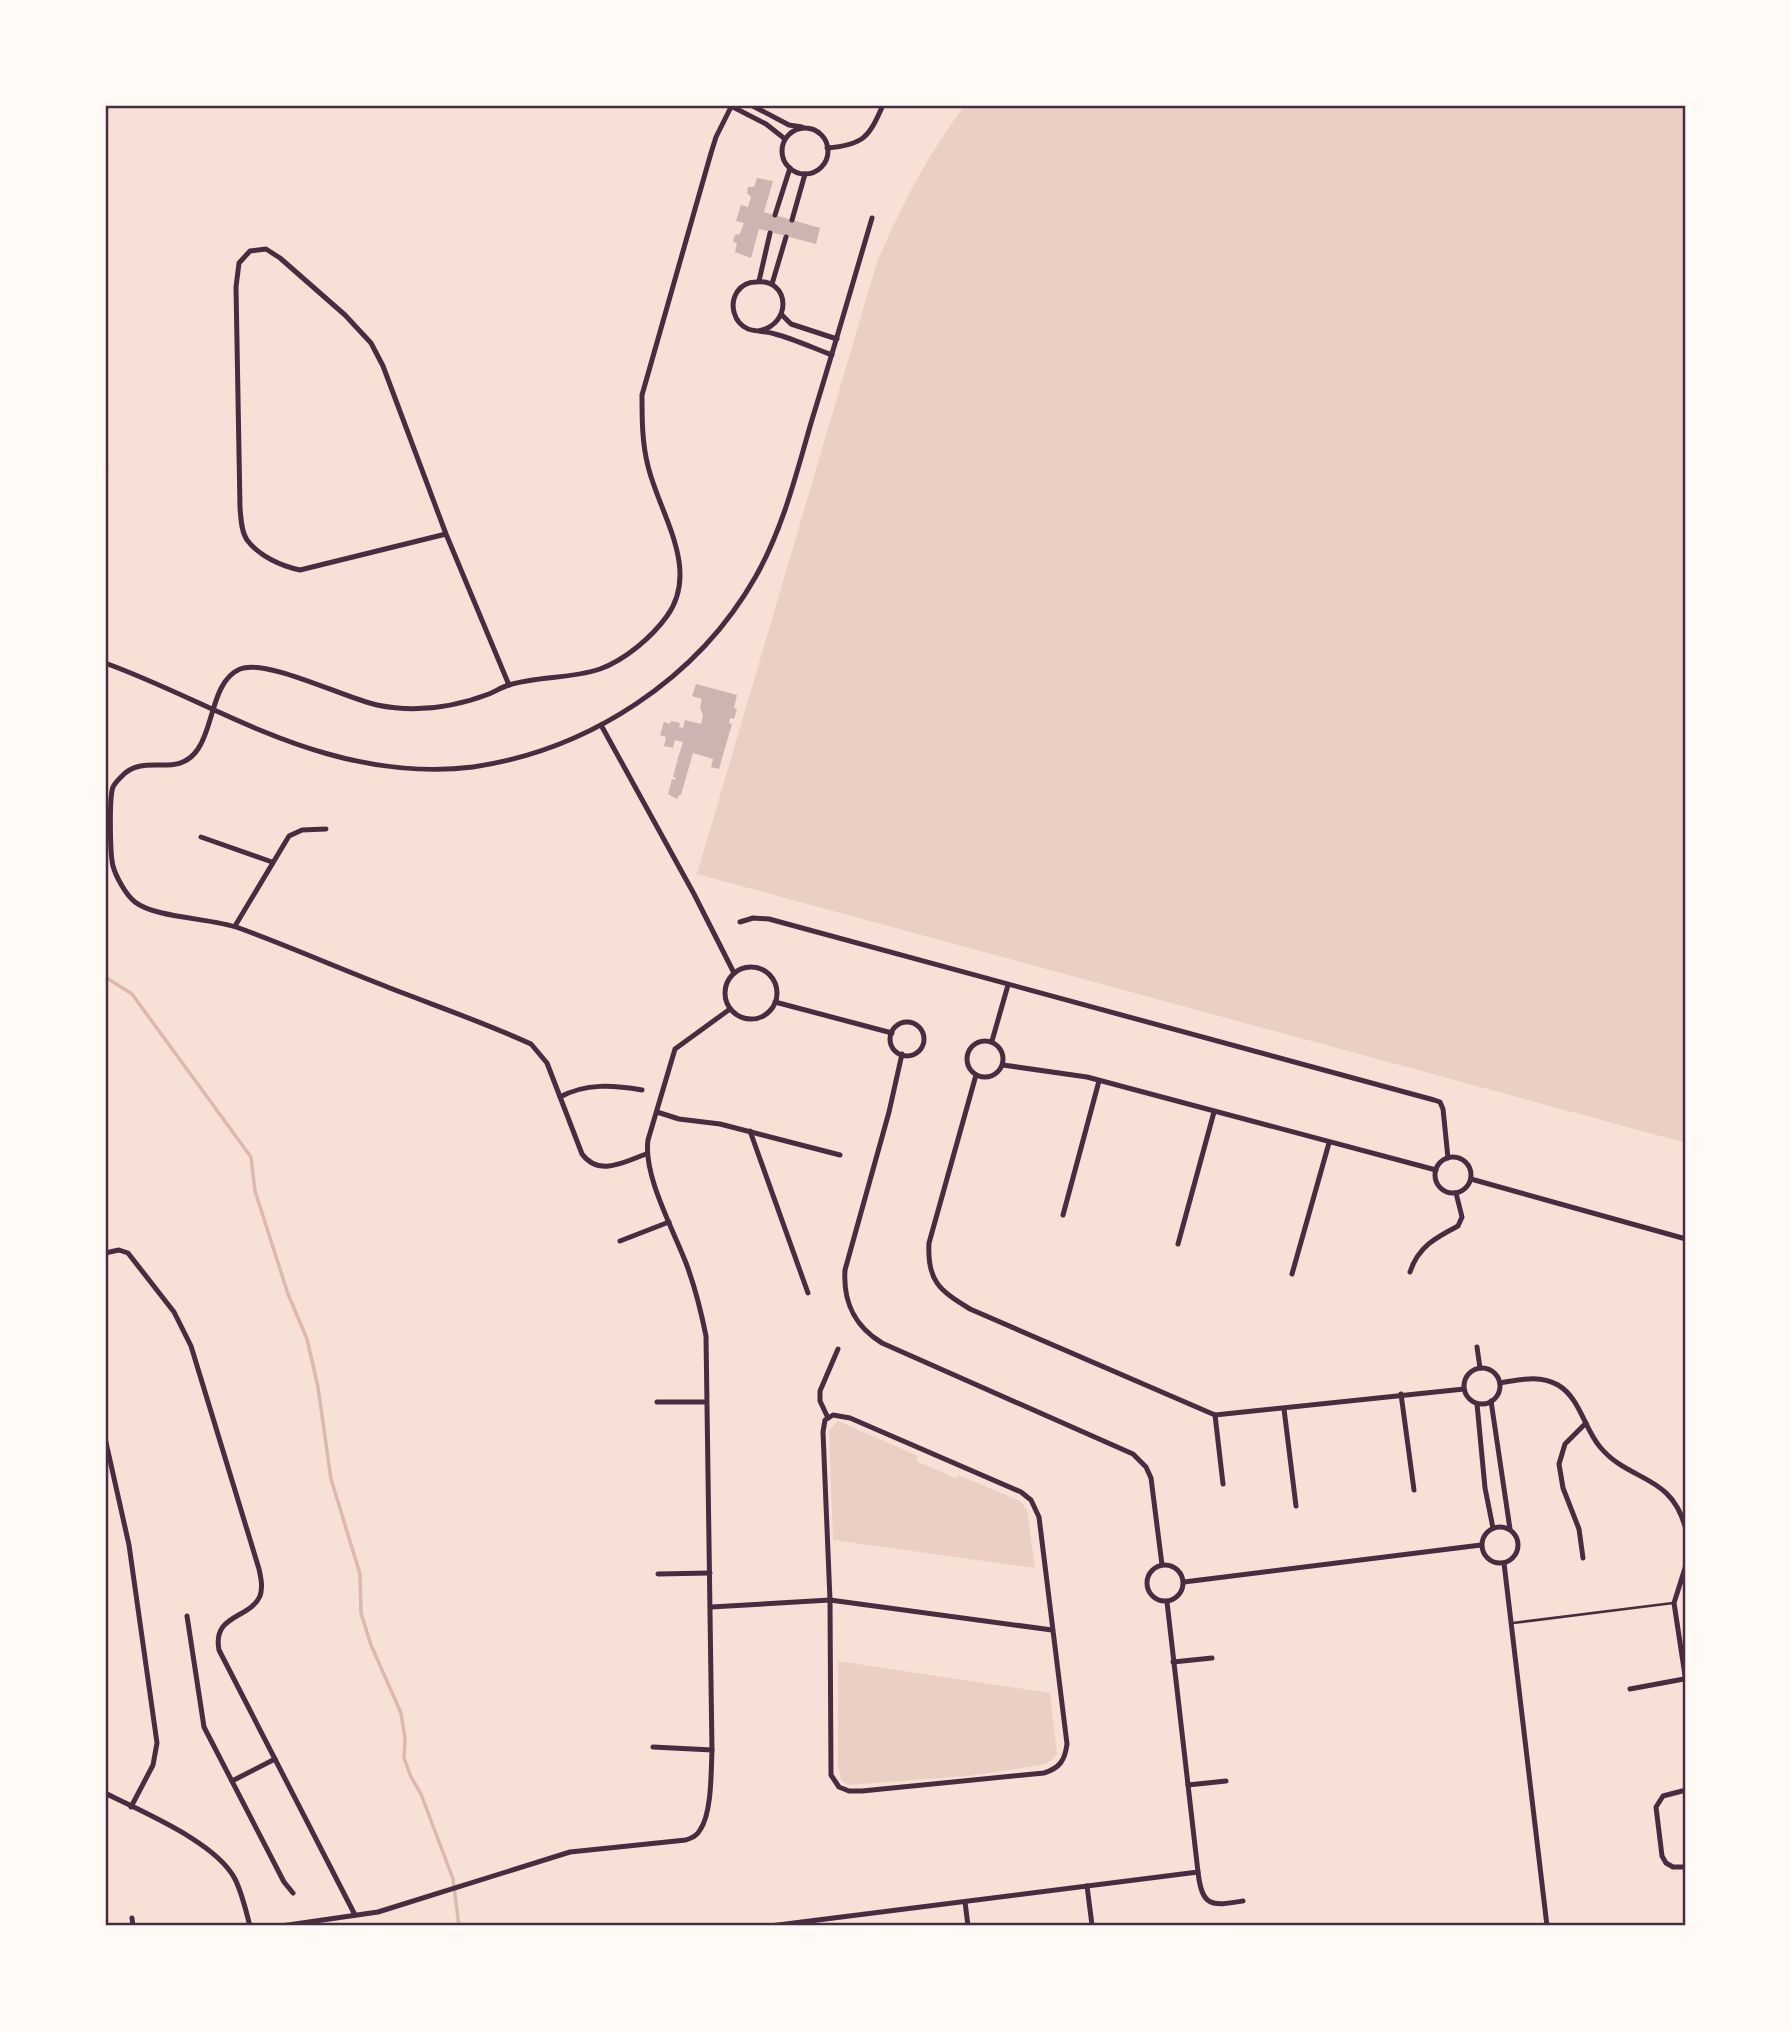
<svg xmlns="http://www.w3.org/2000/svg" width="1791" height="2031" viewBox="0 0 1791 2031" font-family="'IBM Plex Sans',sans-serif">
  <rect width="100%" height="100%" fill="#f7e1d7"/>
  <!-- green -->
  <g fill="#ebcfc5">
    <path d="M 965,105 L 1686,105 L 1686,1143 L 697,874 L 877,262 C 901,206 928,154 965,105 Z"/>
    <polygon points="838,1421 918,1456 916,1461 956,1478 958,1475 1020,1501 1027,1510 1035,1568 833,1540 829,1431"/>
    <polygon points="838,1661 1050,1693 1057,1754 1051,1761 1041,1765 968,1776 848,1785 841,1780 838,1767"/>
  </g>
  <g fill="none" stroke-linecap="round" stroke-linejoin="round">
    <!-- stream -->
    <g stroke="#dcb8b0" stroke-width="3.5">
      <polyline points="105,464 107,469 105,472"/>
      <polyline points="105,977 132,994 251,1157 255,1191 288,1294 307,1339 318,1387 331,1479 360,1574 361,1613 371,1645 401,1713 405,1739 404,1758 411,1777 421,1794 453,1879 459,1926"/>
    </g>
  </g>
  <!-- building -->
  <g fill="#ccb4b1">
    <polygon points="757,178 773,181 764,212 820,228 816,244 759,229 751,258 735,252 737,244 733,241 735,235 740,234 744,223 736,221 741,205 748,207 751,197 747,193 748,187 754,187"/>
    <polygon points="696,684 737,695 734,708 737,709 734,719 730,718 729,723 732,724 719,769 711,767 713,759 693,753 681,795 679,795 677,799 668,794 672,779 675,780 676,778 673,777 677,762 680,762 677,761 683,742 675,740 673,748 664,746 666,737 660,735 664,722 670,724 671,721 680,723 679,727 683,728 685,720 701,724 703,716 700,707 702,699 692,696"/>
  </g>
  <g fill="none" stroke-linecap="round" stroke-linejoin="round">
    <!-- service -->
    <polyline stroke="#4a2c40" stroke-width="2.5" points="1513,1623 1673,1603"/>
    <!-- minor -->
    <g stroke="#4a2c40" stroke-width="5">
      <polyline points="729,105 766,124 785,139"/>
      <polyline points="751,105 789,125 802,127"/>
      <circle cx="805" cy="151" r="23"/>
      <path d="M 827,148 C 864,145 869,137 883,105"/>
      <polyline points="775,215 790,168"/>
      <polyline points="792,220 805,174"/>
      <polyline points="759,281 770,233"/>
      <polyline points="772,284 786,237"/>
      <polyline points="782,315 791,324 837,339"/>
      <path d="M 758,331 C 793,325 790,278 756,282 C 748,282 741,286 737,292 C 729,305 734,323 748,329 C 757,332 767,331 775,334 C 794,339 813,348 832,355"/>
      <path d="M 446,534 L 300,570 C 281,566 259,556 247,540 C 241,531 241,518 240,508 L 236,287 L 239,263 L 250,251 L 266,249 L 280,258 L 345,315 L 371,343 L 383,366 L 446,534 L 509,685"/>
      <path d="M 105,663 C 180,690 251,733 328,754 C 374,767 426,773 473,767 C 589,750 698,679 756,576 C 783,528 796,475 811,423 C 832,355 852,286 872,218"/>
      <polyline points="601,725 694,894 734,973"/>
      <polyline points="201,837 272,862"/>
      <polyline points="740,922 753,918 769,919 1434,1100 1440,1102 1443,1109 1448,1158"/>
      <polyline points="235,926 289,836 302,830 326,829"/>
      <circle cx="751" cy="993" r="26"/>
      <polyline points="775,1002 892,1033"/>
      <circle cx="907" cy="1039" r="17"/>
      <circle cx="985" cy="1059" r="18"/>
      <polyline points="992,1041 1008,985"/>
      <path d="M 902,1054 L 889,1112 L 845,1270 C 843,1302 854,1326 882,1343 L 1133,1454 L 1146,1467 L 1151,1478 L 1162,1565"/>
      <polyline points="1003,1065 1087,1077 1436,1170"/>
      <path d="M 976,1075 L 929,1243 C 927,1281 939,1290 970,1309 L 1215,1415 L 1464,1389"/>
      <path d="M 560,1097 C 586,1083 613,1085 642,1090"/>
      <polyline points="657,1112 679,1119 720,1124 840,1155"/>
      <polyline points="750,1131 808,1293"/>
      <path d="M 646,1154 C 624,1162 599,1177 582,1154 L 547,1063 L 531,1044 C 483,1022 433,1005 385,986 C 336,967 288,946 239,928 C 211,918 155,918 135,902 C 126,895 116,877 113,866 C 110,855 109,797 113,787 C 115,783 119,779 122,776 C 145,752 177,780 198,749 C 214,726 212,681 240,669 C 266,658 347,699 377,705 C 416,713 452,708 489,694 C 496,691 502,687 509,685 C 538,676 571,679 600,669 C 625,660 652,637 667,616 C 701,569 659,513 648,466 C 642,443 642,419 642,395 L 711,153 L 716,137 L 732,105"/>
      <circle cx="1453" cy="1175" r="18"/>
      <polyline points="1471,1179 1686,1239"/>
      <polyline points="1063,1215 1099,1081"/>
      <polyline points="620,1241 669,1222"/>
      <polyline points="1178,1244 1214,1112"/>
      <path d="M 105,1253 L 119,1250 L 128,1253 L 174,1312 L 191,1346 L 259,1569 C 261,1578 263,1587 260,1596 C 250,1619 212,1614 219,1650 L 355,1915"/>
      <path d="M 1410,1272 C 1418,1247 1435,1238 1458,1226 L 1462,1217 L 1456,1193"/>
      <polyline points="1292,1274 1329,1143"/>
      <polyline points="1477,1347 1480,1368"/>
      <circle cx="1482" cy="1386" r="18"/>
      <path d="M 1500,1383 C 1519,1380 1539,1374 1558,1385 C 1580,1398 1584,1428 1600,1447 C 1630,1483 1672,1473 1686,1530"/>
      <polyline points="1401,1394 1414,1490"/>
      <polyline points="1491,1401 1510,1529"/>
      <polyline points="657,1402 706,1402"/>
      <polyline points="1477,1404 1485,1488 1493,1528"/>
      <polyline points="1284,1409 1296,1506"/>
      <path d="M 833,1415 L 850,1418 L 1021,1492 L 1031,1500 L 1039,1517 L 1067,1744 C 1065,1760 1060,1768 1044,1773 L 862,1791 L 849,1791 L 839,1787 L 831,1775 L 830,1600 L 823,1432 L 825,1420 Z"/>
      <polyline points="1215,1415 1223,1484"/>
      <polyline points="828,1418 820,1401 820,1391 838,1349"/>
      <polyline points="105,1438 129,1545 157,1743 153,1765 131,1807"/>
      <circle cx="1500" cy="1545" r="18"/>
      <polyline points="1583,1558 1579,1529 1563,1488 1559,1464 1565,1444 1586,1423"/>
      <polyline points="1504,1563 1547,1926"/>
      <circle cx="1165" cy="1583" r="18"/>
      <polyline points="1686,1565 1674,1603 1686,1682"/>
      <polyline points="658,1574 710,1573"/>
      <polyline points="1184,1582 1481,1545"/>
      <polyline points="711,1607 830,1600 1052,1630"/>
      <polyline points="187,1616 204,1727 284,1882 293,1893"/>
      <polyline points="1173,1662 1212,1658"/>
      <polyline points="1630,1689 1684,1679"/>
      <polyline points="653,1747 712,1750"/>
      <polyline points="232,1781 275,1759"/>
      <polyline points="1188,1785 1226,1781"/>
      <polyline points="1686,1790 1663,1796 1656,1807 1662,1856 1666,1863 1673,1867 1686,1867"/>
      <path d="M 105,1793 C 142,1812 216,1842 235,1879 C 242,1893 246,1911 250,1926"/>
      <path d="M 1198,1872 C 1202,1908 1212,1906 1243,1901"/>
      <polyline points="1087,1886 1092,1925"/>
      <polyline points="965,1902 968,1926"/>
      <polyline points="132,1918 133,1926"/>
      <path d="M 281,1926 L 378,1912 L 570,1852 L 686,1840 C 692,1838 697,1836 700,1830 C 712,1813 711,1771 712,1750 L 706,1336 C 701,1311 695,1287 686,1263 C 673,1229 643,1175 648,1140 L 675,1049 L 730,1009"/>
      <polyline points="770,1926 1198,1872 1167,1602"/>
    </g>
  </g>
  <!-- border -->
  <rect width="1791" height="2031" fill="none" stroke="#fffaf5" stroke-width="214"/>
  <rect x="107" y="107" width="1577" height="1817" fill="none" stroke="#4a2c40" stroke-width="2.5"/>
</svg>
